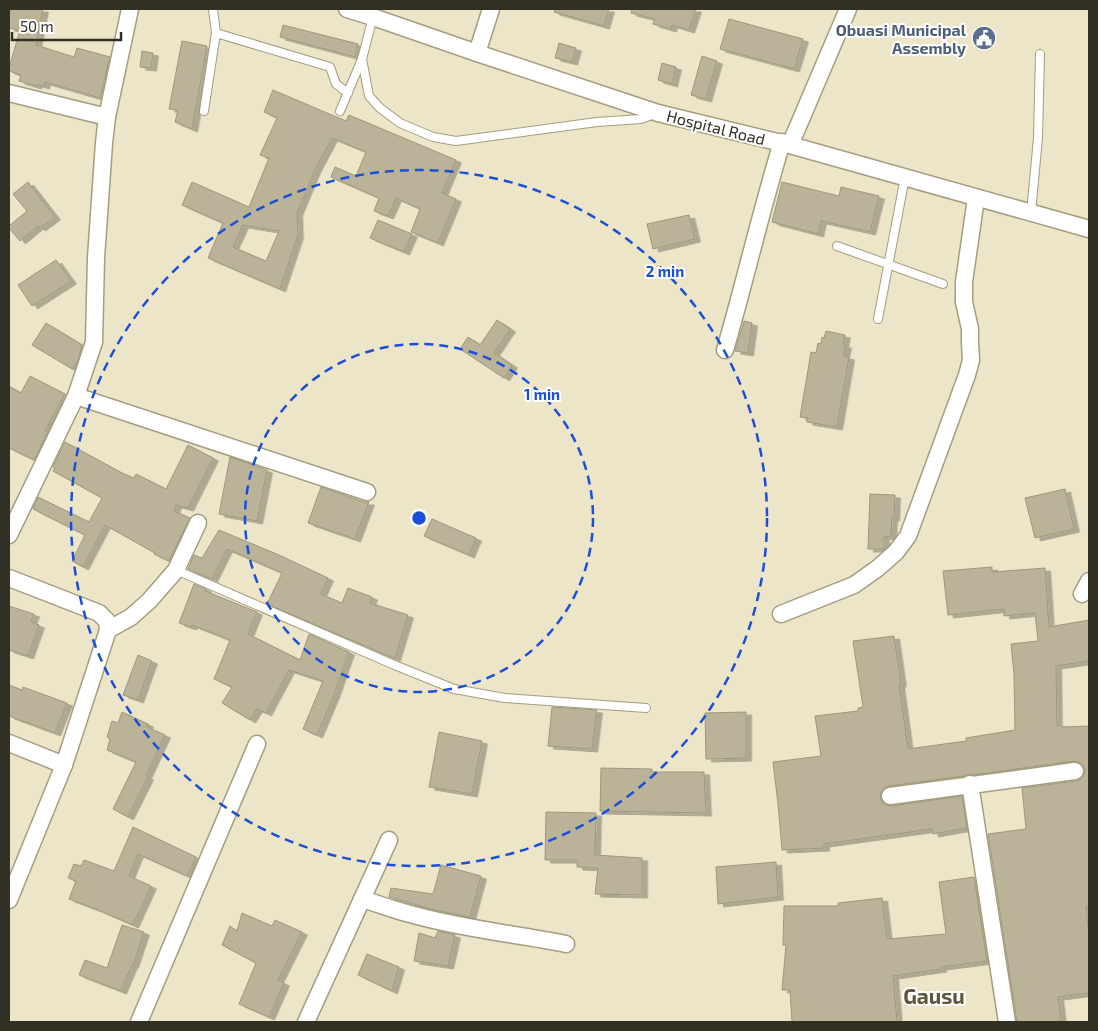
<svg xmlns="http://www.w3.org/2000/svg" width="1098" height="1031" viewBox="0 0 1098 1031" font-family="'Exo 2',sans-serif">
  <defs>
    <filter id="shadow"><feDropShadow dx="5.5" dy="3" stdDeviation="0" flood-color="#0004"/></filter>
  </defs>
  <rect width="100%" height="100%" fill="#ede5c7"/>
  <!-- building -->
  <g fill="#bbb397" stroke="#9e977b" fill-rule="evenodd" filter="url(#shadow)">
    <polygon points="9,9 43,9 36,45 74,57 77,48 110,57 100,98 45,82 44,86 37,84 36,86 19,81 21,75 9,71 9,68 20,30 9,28"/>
    <polygon points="555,9 609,9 604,26 554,12"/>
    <polygon points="632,9 696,9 689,30 672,25 671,29 653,24 655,19 631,13"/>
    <polygon points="729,19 803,39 794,69 720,49"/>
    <polygon points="283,25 358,44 355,57 280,37"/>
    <polygon points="182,41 207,46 192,129 175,122 178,110 169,109"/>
    <polygon points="559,43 576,48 572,62 555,58"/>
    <polygon points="142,51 153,53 151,68 140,67"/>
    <polygon points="702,56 717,61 706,99 691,95"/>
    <polygon points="662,63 676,67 672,84 658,80"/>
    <path d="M 273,90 L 346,121 L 349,115 L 456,160 L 442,193 L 456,199 L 438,243 L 411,232 L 420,209 L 396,198 L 388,216 L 374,211 L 379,198 L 331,177 L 335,167 L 356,176 L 366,152 L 332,138 L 315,170 L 297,213 L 298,235 L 280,289 L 208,258 L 223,223 L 182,205 L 192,182 L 249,207 L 269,158 L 260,155 L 277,118 L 264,112 ZM 243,225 L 279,231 L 266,261 L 233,247 Z"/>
    <polygon points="28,182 55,217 40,228 38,226 20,241 9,228 9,226 27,211 13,194"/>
    <polygon points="782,182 839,196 841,187 879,196 870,232 821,221 818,234 772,222"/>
    <polygon points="689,215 695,239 653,249 647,224"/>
    <polygon points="378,220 412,234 404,252 370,238"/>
    <polygon points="56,260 71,281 32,306 18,285"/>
    <polygon points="497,320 510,329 494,353 512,365 504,378 460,349 468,337 480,345"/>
    <polygon points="744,321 752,323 748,353 735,351"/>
    <polygon points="46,323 82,345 78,360 72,369 32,345"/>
    <polygon points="826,331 845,335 843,345 846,345 844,356 849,357 837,427 807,422 808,418 800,417 811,352 816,353 818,343 821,344 822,337 824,338"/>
    <polygon points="30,376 65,394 45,431 48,432 34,460 9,448 9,386 21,393"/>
    <polygon points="65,442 122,473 134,478 136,474 166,489 188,445 213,458 188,508 176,505 174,511 190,518 169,561 154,554 155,553 105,525 83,567 72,561 85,535 33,509 38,497 89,522 102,498 53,471 55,468 53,467"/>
    <polygon points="230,457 267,470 257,521 219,514"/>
    <polygon points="321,487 364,502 369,502 355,539 308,523"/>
    <polygon points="1065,489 1074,529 1035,538 1025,498"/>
    <polygon points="870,494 895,495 894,518 892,518 891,537 884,536 884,549 868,549"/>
    <polygon points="432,519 476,538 469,555 424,536"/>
    <polygon points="219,530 279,555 328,578 321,594 342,603 348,588 372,597 370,603 408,615 395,658 386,655 267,604 282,573 227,549 212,579 188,569 194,555 202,558"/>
    <polygon points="992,567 992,572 1045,568 1049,627 1089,620 1089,661 1056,666 1057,726 1061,725 1062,727 1089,726 1089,906 1086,906 1089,937 1089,993 1058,997 1061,1021 1049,1022 1017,1022 988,834 1026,829 1022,788 1076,781 1081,779 1084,775 1085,770 1083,765 1079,762 1074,761 973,775 969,774 964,776 889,786 884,788 881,792 880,797 882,802 886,805 891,806 962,796 967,828 933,834 932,829 824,844 824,848 782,850 778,804 773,762 821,756 815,716 858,711 858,708 863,707 853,641 894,636 901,684 899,684 908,749 966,741 966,738 1015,730 1014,674 1011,644 1038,641 1035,613 1004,616 1004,609 948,615 943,571"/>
    <polygon points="194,584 206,589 205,591 257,612 248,634 300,660 309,634 349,652 334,695 317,735 303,729 323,681 289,670 266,713 257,709 250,720 222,703 232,687 214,679 230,640 192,625 191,627 179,623"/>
    <polygon points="9,606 34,614 31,622 39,625 28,656 9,650"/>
    <polygon points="138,655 152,661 138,700 123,695"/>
    <polygon points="9,685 22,690 23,687 67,703 55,733 9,716"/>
    <polygon points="552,707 597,710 592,749 548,746"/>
    <polygon points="122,712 148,724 147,727 165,735 146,776 148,777 128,817 113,809 136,762 107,750 110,739 107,737 112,721 118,723"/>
    <polygon points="746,712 746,758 706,759 705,713"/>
    <polygon points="439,732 482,741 472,794 429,787"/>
    <polygon points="601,768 652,769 652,772 704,772 706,813 600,811"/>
    <polygon points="546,812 596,813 595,855 642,858 642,895 595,894 598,868 577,867 577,860 545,860"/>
    <polygon points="133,827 196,857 187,876 138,854 129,876 151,886 133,925 96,909 69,899 76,881 68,878 74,864 81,866 84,860 114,871"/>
    <polygon points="776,862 778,897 718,904 716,867"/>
    <polygon points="441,865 481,876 470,917 435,910 389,897 391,888 433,894"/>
    <polygon points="974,877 987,961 941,967 941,969 893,976 897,1022 792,1022 790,990 782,990 786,945 783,945 784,906 838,906 838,903 882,898 887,939 946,934 939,882"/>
    <polygon points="242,913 272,926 275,920 302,932 278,980 284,983 269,1017 239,1004 256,963 222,945 230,926 237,931"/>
    <polygon points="122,925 144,932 133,965 132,965 121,991 79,975 85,960 107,968"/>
    <polygon points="438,931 455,935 448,966 414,961 419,933 435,938"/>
    <polygon points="367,954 399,967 392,991 358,975"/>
  </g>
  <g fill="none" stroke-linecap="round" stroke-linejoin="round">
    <!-- lane casing -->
    <g stroke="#a49d81" stroke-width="10">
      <g id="lane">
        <polyline points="213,9 216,33"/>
        <polyline points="362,59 369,96 380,108 400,123 433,137 456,141 597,122 641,119 654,114"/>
        <polyline points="204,111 216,33 330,67 336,84 348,93"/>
        <polyline points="340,111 362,59 373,17"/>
        <polyline points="1031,213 1038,138 1040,54"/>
        <polyline points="837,246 943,284"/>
        <polyline points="878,319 905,177"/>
        <polyline points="176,570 392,664 454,689 505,698 646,708"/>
      </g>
    </g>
    <!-- street casing -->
    <g stroke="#a49d81" stroke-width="19">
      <g id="street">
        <polyline points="347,9 373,17 477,53 658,113 790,145 1089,229"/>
        <polyline points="477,53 491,9"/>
        <polyline points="9,93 107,117"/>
        <polyline points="790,145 848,9"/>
        <path d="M 725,350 C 745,281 761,211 782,142"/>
        <polyline points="76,396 367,492"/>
        <polyline points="9,535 76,396 94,342 96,258 104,143 107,117 130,9"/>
        <polyline points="9,578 99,613 107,621 108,630 64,765 9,900"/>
        <polyline points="1082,594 1089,581"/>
        <polyline points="781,614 854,585 878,568 896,552 908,536 967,375 971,360 970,343 970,329 964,302 964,282 976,198"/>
        <polyline points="108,630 131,617 149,601 176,570 198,523"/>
        <polyline points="9,743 64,765"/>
        <polyline points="970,784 1007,1022"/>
        <polyline points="890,796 1075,771"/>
        <path d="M 362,899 C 379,904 396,911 414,915 C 464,929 516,934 566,944"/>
        <polyline points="139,1022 257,744"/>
        <polyline points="306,1022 389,840"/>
      </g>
    </g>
    <!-- lane -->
    <use href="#lane" stroke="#fff" stroke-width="8"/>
    <!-- street -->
    <use href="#street" stroke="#fff" stroke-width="16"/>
  </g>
  <!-- distance rings -->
  <g fill="none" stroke="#1d4ed8" stroke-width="2.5" stroke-dasharray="9 6">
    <circle cx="419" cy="518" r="174"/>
    <circle cx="419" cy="518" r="348"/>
  </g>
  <!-- icons -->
  <defs>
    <g id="civic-disc" transform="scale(1.25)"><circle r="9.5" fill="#5c6f8a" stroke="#fff"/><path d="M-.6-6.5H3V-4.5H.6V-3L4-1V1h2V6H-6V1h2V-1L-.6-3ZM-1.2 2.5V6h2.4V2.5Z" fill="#fff"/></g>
  </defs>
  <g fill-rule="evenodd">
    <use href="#civic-disc" x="984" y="38"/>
  </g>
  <g text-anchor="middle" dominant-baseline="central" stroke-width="4" stroke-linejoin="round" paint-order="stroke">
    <!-- service labels -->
    <g font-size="16" font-weight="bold" fill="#4e5e75" stroke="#fff" text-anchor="end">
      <text x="966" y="29">Obuasi Municipal<tspan x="966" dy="18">Assembly</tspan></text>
    </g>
    <!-- street labels -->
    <g font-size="16" fill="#322f23" stroke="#fff">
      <text transform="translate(716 127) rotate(14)">Hospital Road</text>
    </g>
    <!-- district labels -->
    <g font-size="21" font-weight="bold" fill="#5d563c" stroke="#fff">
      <text x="934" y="995">Gausu</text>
    </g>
  </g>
  <circle cx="419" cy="518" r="8" fill="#1d4ed8" stroke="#fff" stroke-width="2.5"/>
  <g font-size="15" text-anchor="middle" font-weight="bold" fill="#1d4ed8" stroke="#fff" stroke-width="4" stroke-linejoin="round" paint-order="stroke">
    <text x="665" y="277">2 min</text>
    <text x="542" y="400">1 min</text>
  </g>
  <!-- border -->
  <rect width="1098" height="1031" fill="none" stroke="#322f23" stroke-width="20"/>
  <!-- scale -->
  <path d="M12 32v8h109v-8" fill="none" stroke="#322f23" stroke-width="2.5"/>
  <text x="20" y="32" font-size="15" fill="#322f23" stroke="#ffffff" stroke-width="4" paint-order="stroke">50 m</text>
</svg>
